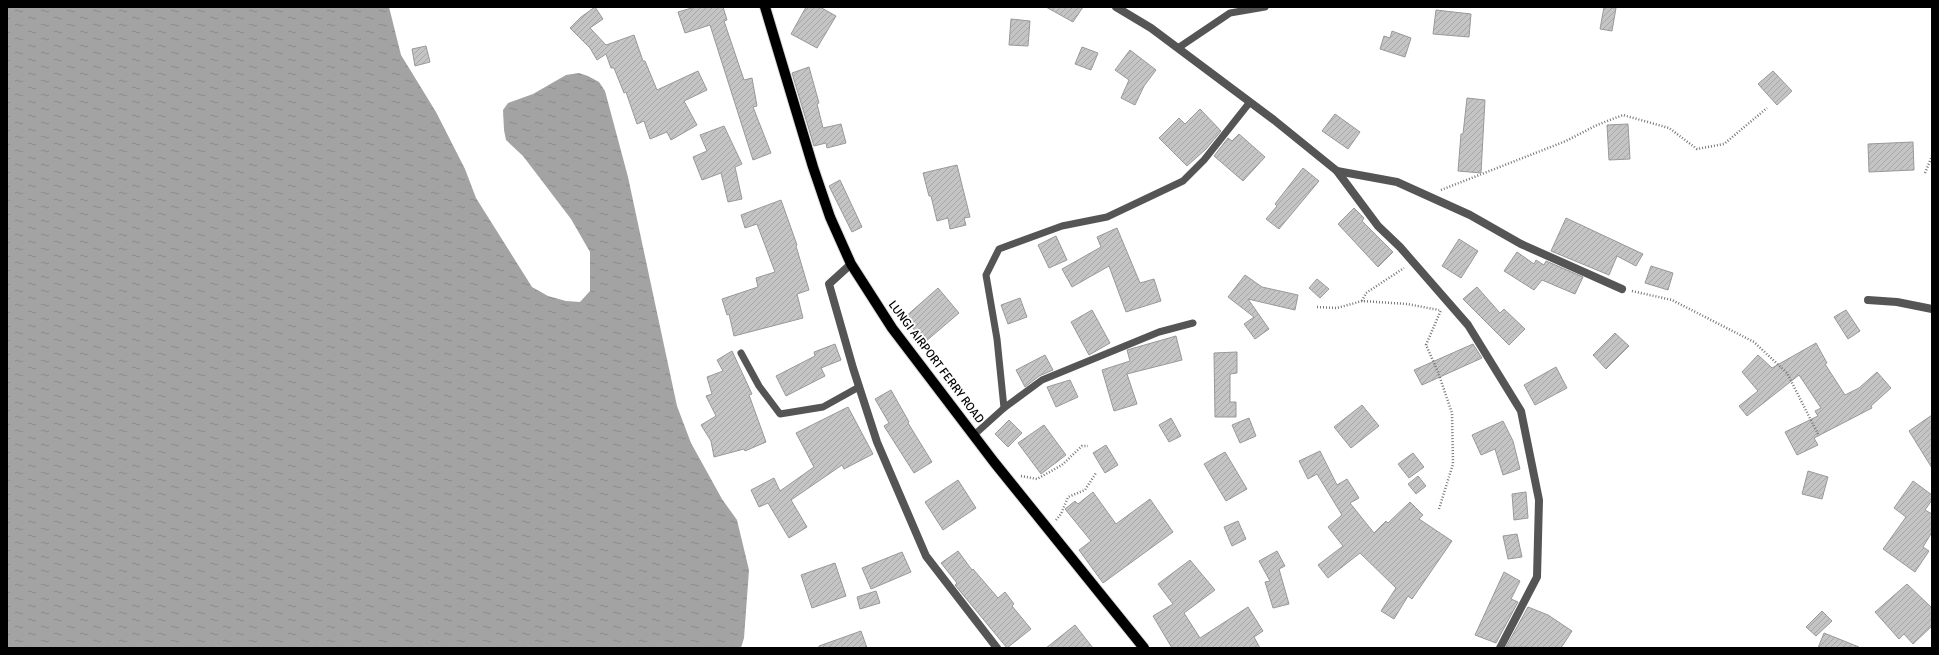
<svg xmlns="http://www.w3.org/2000/svg" width="1939" height="655" viewBox="0 0 1939 655" font-family="Signika,sans-serif">
  <defs>
    <pattern id="water-ripples" width="26" height="14" patternUnits="userSpaceOnUse"><rect width="26" height="14" fill="#a3a3a3"/><path d="M2 4q2-2 4 0t4 0M15 11q2-2 4 0t4 0" fill="none" stroke="#8b8b8b"/></pattern>
    <pattern id="building-hatch" width="6" height="6" patternUnits="userSpaceOnUse"><rect width="6" height="6" fill="#c4c4c4"/><path d="M-1 1l2-2M0 6l6-6M5 7l2-2" fill="none" stroke="#a7a7a7"/></pattern>
  </defs>
  <rect width="100%" height="100%" fill="#fff"/>
  <!-- water -->
  <polygon fill="url(#water-ripples)" points="7,7 389,7 401,55 436,112 465,169 476,198 532,287 548,296 566,301 580,302 590,291 590,252 571,219 523,156 506,140 504,130 503,110 508,103 533,94 566,75 579,73 588,76 599,82 605,91 628,177 677,406 691,443 722,499 737,520 749,570 744,638 741,648 7,648"/>
  <!-- building -->
  <g fill="url(#building-hatch)" stroke="#999">
    <polygon points="595,7 603,19 590,28 606,45 634,35 643,61 645,61 657,90 698,71 707,90 684,101 697,125 671,140 667,132 650,139 644,121 637,124 626,92 624,93 614,68 611,68 606,54 597,60 590,48 570,28 581,17"/>
    <polygon points="695,7 723,7 727,20 724,21 744,80 752,78 757,106 753,107 771,153 753,160 710,25 685,33 678,12"/>
    <polygon points="806,7 820,7 836,16 817,48 791,34"/>
    <polygon points="1046,7 1083,7 1073,22"/>
    <polygon points="1604,7 1616,8 1612,31 1600,29"/>
    <polygon points="1436,10 1471,14 1469,37 1433,34"/>
    <polygon points="1011,19 1030,21 1028,46 1009,45"/>
    <polygon points="1392,31 1411,38 1405,57 1380,49 1384,36 1390,38"/>
    <polygon points="426,46 430,62 415,66 412,49"/>
    <polygon points="1082,47 1098,53 1091,70 1075,64"/>
    <polygon points="1130,50 1156,70 1144,86 1135,105 1121,98 1129,80 1115,70"/>
    <polygon points="809,67 819,103 817,104 823,128 841,124 846,143 827,148 826,143 814,146 792,73"/>
    <polygon points="1773,71 1792,91 1777,105 1758,84"/>
    <polygon points="1467,98 1485,100 1481,173 1458,171 1461,134 1463,134"/>
    <polygon points="1200,109 1221,131 1206,149 1187,166 1159,138 1179,118 1185,124"/>
    <polygon points="1335,114 1360,132 1348,149 1322,131"/>
    <polygon points="1628,124 1630,159 1609,160 1607,125"/>
    <polygon points="724,126 742,164 735,167 742,199 728,202 721,173 702,180 693,157 707,151 700,135"/>
    <polygon points="1239,134 1265,157 1243,181 1214,156 1228,138 1232,141"/>
    <polygon points="1913,142 1914,170 1869,172 1868,144"/>
    <polygon points="957,165 970,217 964,218 966,225 950,229 948,218 937,221 931,196 929,196 923,173"/>
    <polygon points="1303,168 1319,181 1279,229 1266,219 1277,206 1275,204"/>
    <polygon points="840,180 862,227 852,232 829,186"/>
    <polygon points="781,200 797,245 796,246 809,290 797,294 803,318 734,336 729,314 727,315 722,299 758,287 756,278 775,272 757,224 745,228 741,215"/>
    <polygon points="1354,208 1364,218 1362,221 1393,252 1378,267 1338,224"/>
    <polygon points="1566,218 1643,254 1636,266 1617,256 1609,275 1551,251"/>
    <polygon points="1117,228 1140,283 1154,279 1161,301 1126,312 1109,266 1072,287 1062,269 1101,247 1097,237"/>
    <polygon points="1056,236 1067,260 1049,268 1038,245"/>
    <polygon points="1459,239 1478,251 1461,278 1442,266"/>
    <polygon points="1517,252 1534,264 1536,260 1544,265 1546,261 1583,277 1575,294 1542,280 1534,290 1504,271"/>
    <polygon points="1651,266 1673,273 1668,290 1645,283"/>
    <polygon points="1245,275 1262,287 1298,295 1295,310 1248,299 1269,329 1255,339 1244,324 1254,317 1228,297"/>
    <polygon points="1317,279 1329,289 1320,298 1309,288"/>
    <polygon points="1477,287 1500,313 1504,309 1525,329 1509,345 1463,299"/>
    <polygon points="938,288 959,313 925,342 904,318"/>
    <polygon points="1020,298 1027,317 1008,324 1001,305"/>
    <polygon points="1092,310 1110,343 1089,355 1071,322"/>
    <polygon points="1846,310 1860,331 1848,339 1834,317"/>
    <polygon points="1615,333 1629,346 1606,369 1593,355"/>
    <polygon points="1176,336 1182,360 1127,374 1137,404 1114,411 1102,370 1130,361 1127,350"/>
    <polygon points="1816,343 1827,363 1825,364 1845,395 1859,388 1877,372 1891,388 1871,406 1872,408 1814,438 1818,445 1797,455 1785,432 1818,416 1815,411 1821,408 1799,375 1747,416 1739,406 1758,391 1742,372 1758,355 1772,368"/>
    <polygon points="835,344 841,360 821,368 825,376 786,396 776,376 815,356 814,352"/>
    <polygon points="1473,344 1482,358 1422,385 1414,370"/>
    <polygon points="732,351 752,394 749,395 766,442 745,451 744,449 714,457 711,441 701,425 716,416 706,396 712,394 707,377 723,371 717,360"/>
    <polygon points="1237,352 1237,373 1230,374 1230,402 1236,402 1236,417 1215,417 1214,353"/>
    <polygon points="1045,355 1053,370 1039,376 1025,387 1016,370"/>
    <polygon points="1556,367 1567,388 1535,405 1524,385"/>
    <polygon points="1070,380 1078,397 1056,407 1047,387"/>
    <polygon points="891,390 909,422 908,423 932,462 914,473 884,426 889,423 875,399"/>
    <polygon points="1362,405 1379,426 1351,448 1334,427"/>
    <polygon points="848,407 873,454 844,469 842,465 791,500 807,527 789,538 768,503 759,507 751,490 774,478 780,491 814,467 796,433"/>
    <polygon points="1932,415 1932,468 1909,431"/>
    <polygon points="1171,418 1181,436 1169,442 1159,425"/>
    <polygon points="1249,418 1256,436 1240,443 1232,425"/>
    <polygon points="1009,420 1022,433 1008,447 995,434"/>
    <polygon points="1503,421 1513,441 1520,469 1503,475 1495,449 1481,455 1472,435"/>
    <polygon points="1044,425 1066,455 1041,474 1018,443"/>
    <polygon points="1106,445 1118,465 1105,473 1093,453"/>
    <polygon points="1320,451 1337,485 1347,479 1359,498 1350,503 1374,533 1386,521 1388,523 1410,502 1423,515 1419,519 1452,541 1412,599 1408,596 1394,619 1381,611 1396,588 1360,553 1328,578 1318,565 1343,546 1328,527 1342,515 1317,474 1308,479 1299,461"/>
    <polygon points="1225,452 1247,489 1226,501 1204,464"/>
    <polygon points="1413,453 1424,467 1409,478 1398,464"/>
    <polygon points="1808,471 1828,477 1822,499 1802,494"/>
    <polygon points="1418,476 1426,486 1416,494 1408,484"/>
    <polygon points="958,480 976,508 943,530 925,502"/>
    <polygon points="1913,481 1932,495 1932,500 1925,510 1932,514 1932,532 1923,547 1929,551 1915,572 1883,549 1906,517 1894,508"/>
    <polygon points="1093,492 1116,524 1150,499 1173,532 1103,583 1079,550 1091,541 1065,509 1075,501 1078,504"/>
    <polygon points="1526,492 1528,518 1514,520 1512,494"/>
    <polygon points="1238,521 1246,539 1232,546 1224,527"/>
    <polygon points="1517,534 1522,557 1508,559 1503,536"/>
    <polygon points="958,551 972,570 973,569 998,598 1005,592 1014,604 1012,606 1031,629 1007,648 955,585 957,583 941,563"/>
    <polygon points="1277,551 1285,566 1279,569 1289,604 1273,608 1265,582 1270,581 1259,561"/>
    <polygon points="902,552 911,572 871,589 862,568"/>
    <polygon points="1190,560 1215,590 1184,613 1200,638 1248,607 1263,631 1254,637 1260,648 1172,648 1153,616 1173,604 1158,584"/>
    <polygon points="835,563 846,596 812,608 801,575"/>
    <polygon points="1504,572 1520,581 1511,599 1518,602 1496,643 1475,635"/>
    <polygon points="1907,584 1932,608 1932,626 1913,644 1904,634 1899,639 1875,612"/>
    <polygon points="876,591 880,603 860,609 857,597"/>
    <polygon points="1528,607 1548,615 1572,631 1561,648 1506,647"/>
    <polygon points="1822,611 1832,621 1816,636 1806,627"/>
    <polygon points="1075,625 1093,648 1046,648"/>
    <polygon points="861,631 867,648 819,648 819,646"/>
    <polygon points="1824,633 1859,647 1859,648 1818,648"/>
  </g>
  <g fill="none" stroke-linecap="round" stroke-linejoin="round">
    <!-- primary casing -->
    <g stroke="#dbdbdb" stroke-width="12">
      <polyline id="primary" points="765,7 813,167 830,217 851,264 892,328 994,462 1144,648"/>
    </g>
    <!-- path -->
    <g stroke="#777" stroke-width="2.5" stroke-dasharray="1 2" stroke-linecap="butt">
      <polyline points="1925,173 1932,156"/>
      <polyline points="1441,190 1566,141 1597,125 1623,115 1669,128 1697,149 1724,144 1767,108"/>
      <polyline points="1632,291 1672,300 1754,342 1787,373 1819,436"/>
      <polyline points="1362,301 1366,293 1404,268"/>
      <polyline points="1317,307 1337,308 1362,301 1407,304 1439,310"/>
      <polyline points="1021,476 1037,479 1062,465 1082,446 1088,446"/>
      <polyline points="1439,509 1453,464 1452,413 1438,372 1426,345 1441,310"/>
      <polyline points="1056,520 1061,514 1068,497 1085,490 1096,473"/>
    </g>
    <!-- lane -->
    <g stroke="#555" stroke-width="7">
      <polyline points="1178,48 1230,13 1265,7"/>
      <polyline points="741,353 759,386 780,414 823,407 859,387"/>
      <polyline points="1004,408 1042,380 1159,332 1193,323"/>
      <polyline points="974,435 1004,408 997,339 986,275 999,249 1062,226 1107,217 1183,181 1204,160 1250,102"/>
    </g>
    <!-- street -->
    <g stroke="#555" stroke-width="8">
      <polyline points="1116,7 1151,28 1274,120 1337,171 1397,182 1470,215 1521,244 1622,289"/>
      <polyline points="1337,171 1378,226 1400,247 1468,325 1521,411 1539,500 1537,577 1500,648"/>
      <polyline points="851,264 829,284 853,368 877,442 926,556 997,648"/>
      <polyline points="1868,300 1897,302 1932,309"/>
    </g>
    <!-- primary -->
    <use href="#primary" stroke="#000" stroke-width="10"/>
  </g>
  <g text-anchor="middle" dominant-baseline="central" stroke-width="3.5" stroke-linejoin="round" paint-order="stroke">
    <!-- street labels -->
    <g font-size="12" fill="#000" stroke="#fff">
      <text transform="translate(936 362) rotate(53)">LUNGI AIRPORT FERRY ROAD</text>
    </g>
  </g>
  <!-- border -->
  <rect width="1939" height="655" fill="none" stroke="#000000" stroke-width="16"/>
</svg>
